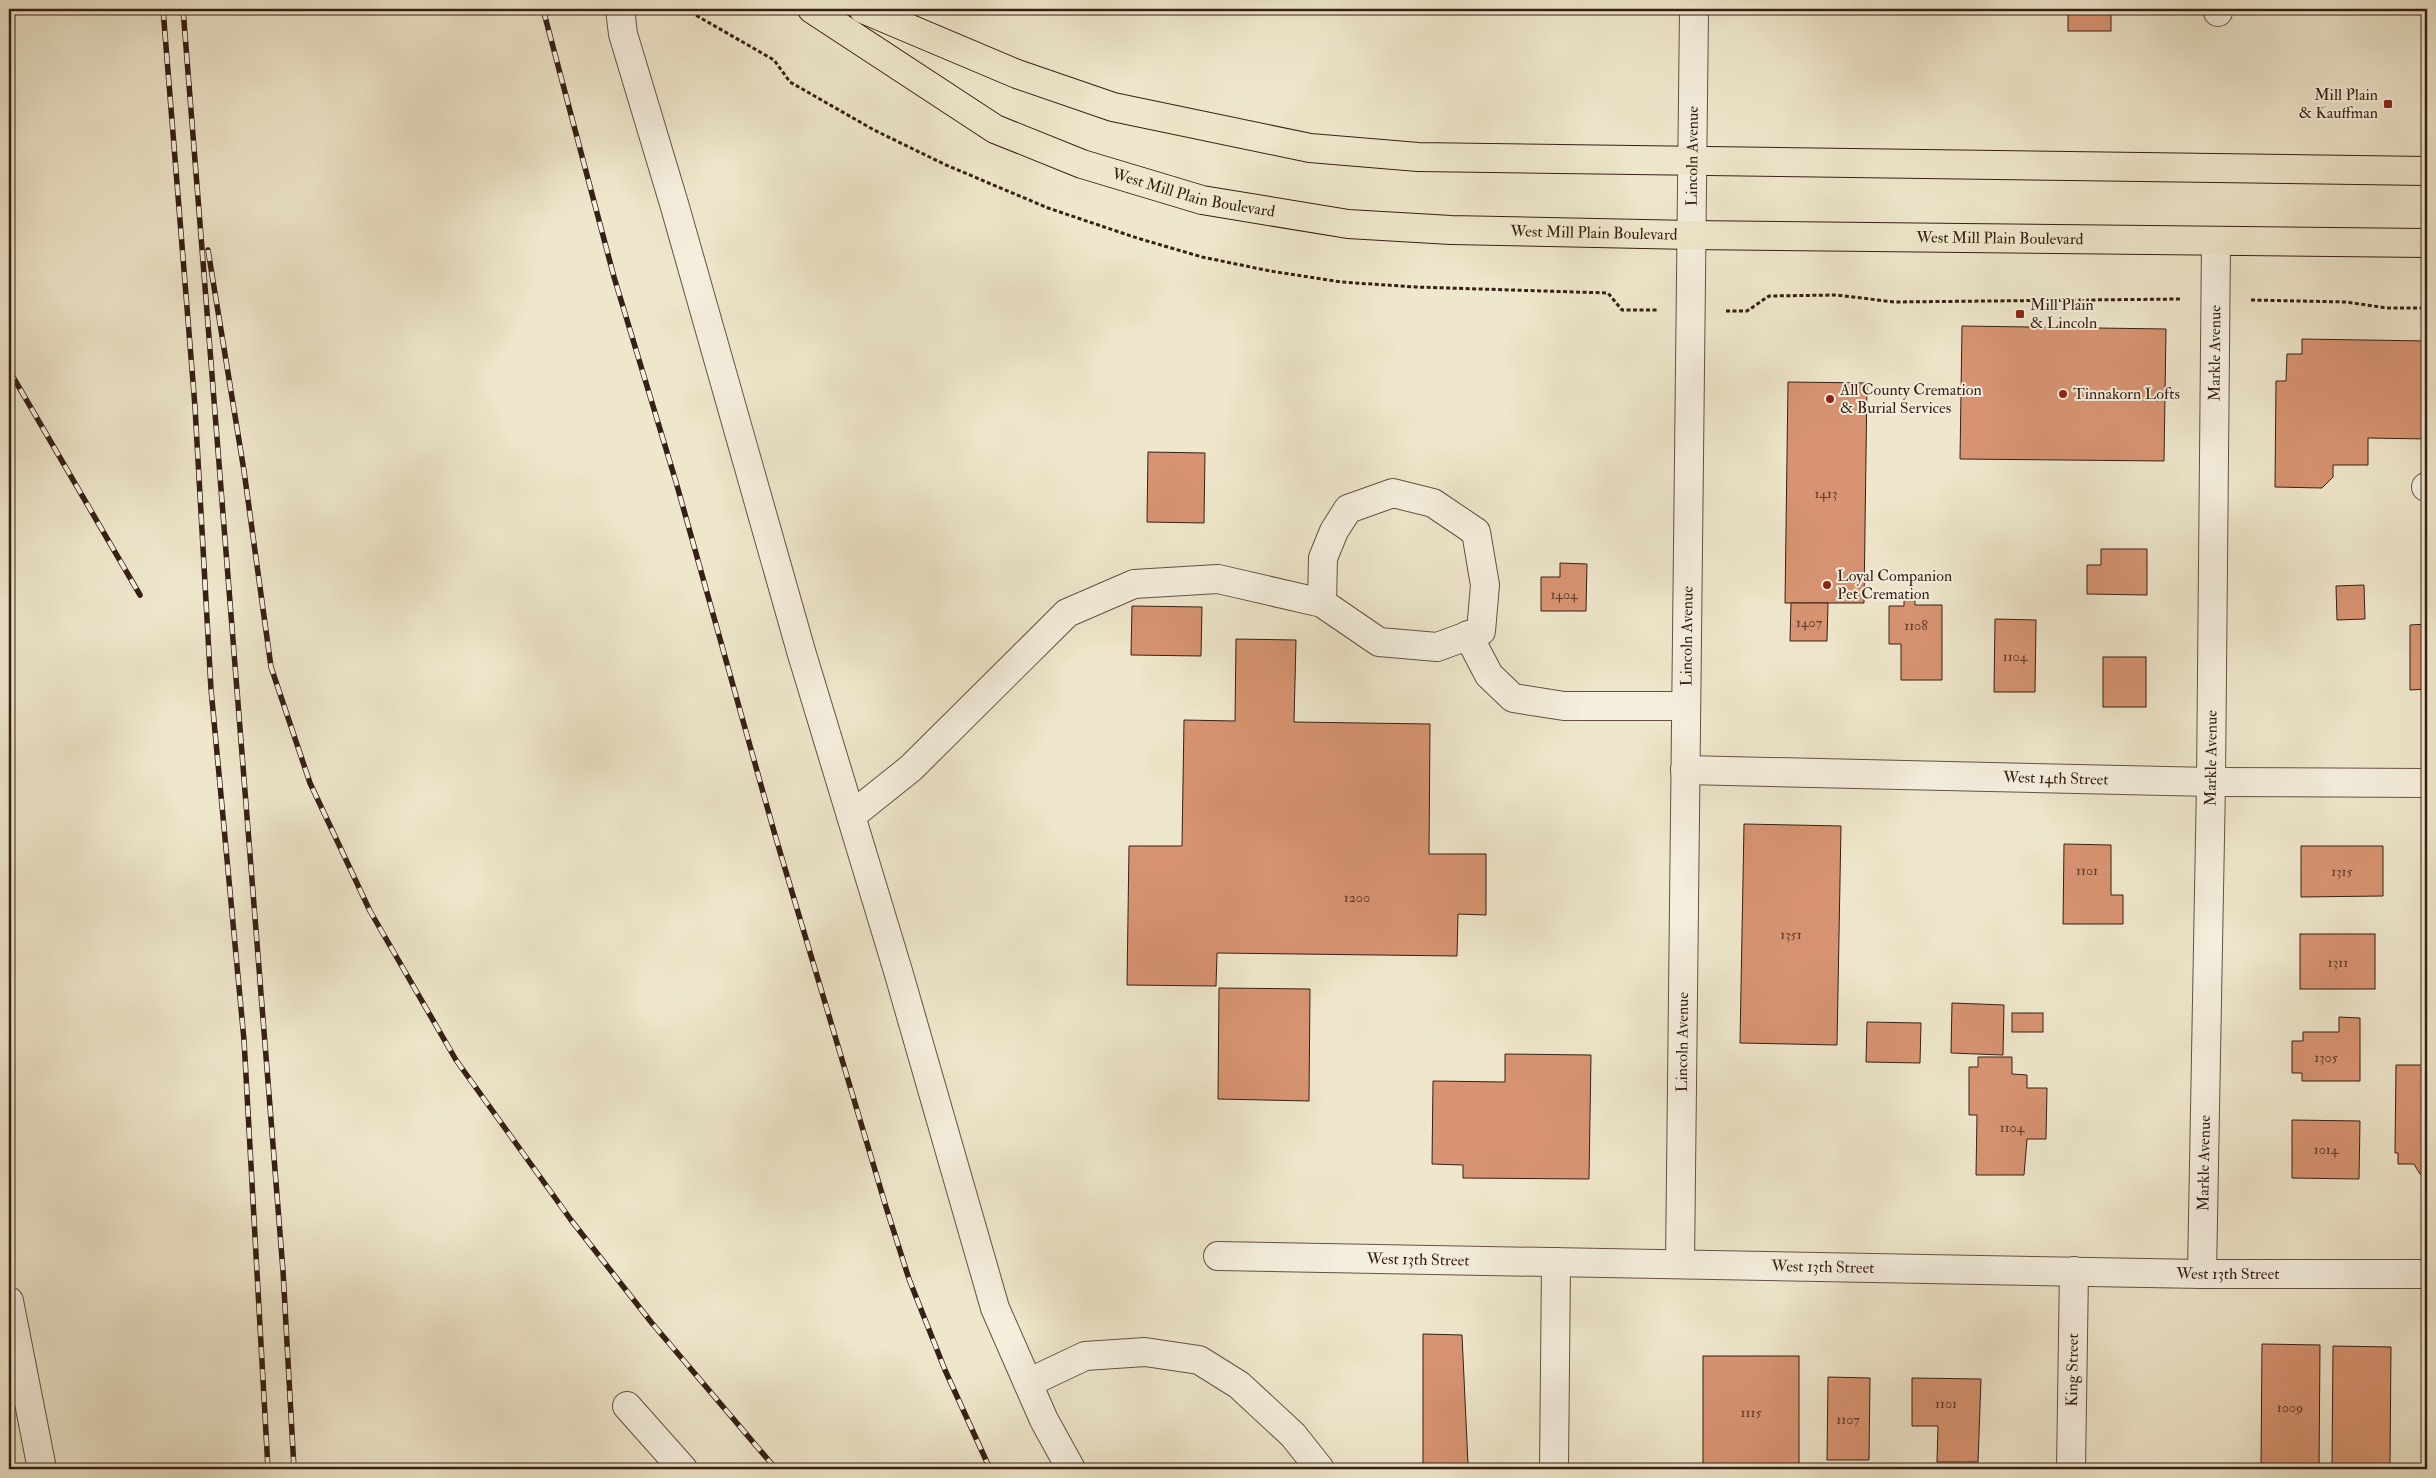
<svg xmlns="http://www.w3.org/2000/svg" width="2436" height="1478" viewBox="0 0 2436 1478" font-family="'IM FELL Double Pica',serif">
  <rect width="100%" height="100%" fill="#efe7cc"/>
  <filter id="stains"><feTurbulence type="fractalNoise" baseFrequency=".004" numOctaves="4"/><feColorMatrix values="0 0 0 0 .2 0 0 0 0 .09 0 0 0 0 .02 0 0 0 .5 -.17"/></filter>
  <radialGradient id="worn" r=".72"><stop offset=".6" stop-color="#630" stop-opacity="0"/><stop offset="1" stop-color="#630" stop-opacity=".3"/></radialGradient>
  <!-- building -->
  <g fill="#d89472" stroke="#361f14">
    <rect x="2068" y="9" width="43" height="22"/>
    <polygon points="1962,326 2166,329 2164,461 1960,459"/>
    <polygon points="2302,339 2427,341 2427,439 2368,438 2368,465 2333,465 2333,477 2322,488 2275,487 2276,381 2286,381 2287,354 2302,354"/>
    <polygon points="1788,382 1867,383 1864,603 1785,603"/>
    <polygon points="1148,452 1205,453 1204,523 1147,522"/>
    <polygon points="2101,549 2147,549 2147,595 2087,594 2087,565 2101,565"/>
    <polygon points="1560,563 1587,564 1586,611 1541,611 1541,577 1560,577"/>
    <polygon points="2364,585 2365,619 2337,620 2336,586"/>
    <polygon points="1904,598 1915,598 1915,605 1942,605 1942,680 1901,680 1901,644 1889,644 1889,606 1904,606"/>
    <polygon points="1791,603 1828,603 1827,641 1790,641"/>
    <polygon points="1132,606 1202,607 1201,656 1131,655"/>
    <polygon points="1995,619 2036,620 2035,692 1994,692"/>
    <polygon points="2427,624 2427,689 2410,690 2410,625"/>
    <polygon points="1236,639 1296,640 1294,722 1430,724 1429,854 1486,854 1486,915 1458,914 1457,956 1217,953 1216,986 1127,985 1129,846 1182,846 1184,720 1235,721"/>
    <rect x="2103" y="657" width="43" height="50"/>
    <polygon points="1744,824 1841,826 1837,1045 1740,1043"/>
    <polygon points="2064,844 2111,845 2111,895 2123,895 2123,924 2063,924"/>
    <polygon points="2301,846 2383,846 2383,896 2301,897"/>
    <rect x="2300" y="934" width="75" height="55"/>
    <polygon points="1219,988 1310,989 1309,1101 1218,1099"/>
    <polygon points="1952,1003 2004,1005 2003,1055 1951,1053"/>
    <rect x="2012" y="1013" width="31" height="19"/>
    <polygon points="2339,1017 2360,1018 2360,1081 2302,1081 2302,1073 2292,1073 2292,1041 2303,1041 2303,1032 2339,1032"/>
    <polygon points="1867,1022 1921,1023 1920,1063 1866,1062"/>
    <polygon points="1505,1054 1591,1055 1589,1179 1463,1178 1463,1165 1432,1164 1433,1081 1505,1082"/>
    <polygon points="1978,1057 2012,1057 2012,1074 2027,1075 2027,1088 2047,1088 2046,1139 2027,1139 2024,1175 1976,1175 1977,1115 1969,1115 1969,1067 1978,1067"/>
    <polygon points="2396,1065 2427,1065 2427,1174 2420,1174 2414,1164 2398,1164 2398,1153 2395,1153"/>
    <polygon points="2292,1120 2360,1121 2359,1179 2292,1178"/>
    <polygon points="1423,1334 1462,1335 1468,1464 1423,1464"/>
    <polygon points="2262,1344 2320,1345 2319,1469 2261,1469"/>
    <polygon points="2333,1346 2391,1347 2390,1465 2427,1466 2427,1469 2332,1469"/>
    <rect x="1703" y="1356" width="96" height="113"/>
    <polygon points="1828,1377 1870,1378 1869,1460 1827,1460"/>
    <polygon points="1912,1378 1981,1379 1978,1462 1937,1462 1938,1426 1912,1426"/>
    <rect x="1868" y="1467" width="33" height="2"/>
  </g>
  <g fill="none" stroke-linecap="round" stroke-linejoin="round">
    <!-- minor casing -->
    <g stroke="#645142" stroke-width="30">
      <g id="minor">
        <polyline points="620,9 623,34 675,207 801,651 898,971 995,1308 1044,1420 1071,1469"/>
        <polyline points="2218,12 2218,9"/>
        <polyline points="2426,487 2427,487"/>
        <polyline points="1468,635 1489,675 1513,698 1564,706 1686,706"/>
        <path id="s1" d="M 1685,770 L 2211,782 L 2427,783"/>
        <polyline points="851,816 911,768 1067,613 1134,584 1218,579 1322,603 1379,642 1437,647 1481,631 1485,585 1476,532 1433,503 1393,493 1348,509 1334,531 1323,558 1322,603"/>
        <path id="s2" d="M 1218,1256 L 2202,1274 L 2427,1274"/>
        <path id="s3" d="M 1680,1264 L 1694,9"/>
        <path id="s4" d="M 2202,1274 L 2211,782 L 2216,241"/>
        <polyline points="9,1301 42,1469"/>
        <polyline points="1028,1383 1085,1356 1145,1352 1199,1360 1239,1385 1293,1435 1320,1469"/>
        <polyline points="627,1406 683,1469"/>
        <polyline points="1554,1469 1556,1262"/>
        <path id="s5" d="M 2071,1469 L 2074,1271"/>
      </g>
    </g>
    <!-- major casing -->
    <g stroke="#361f14" stroke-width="30">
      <g id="major">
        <path id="s6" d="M 812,9 L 995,129 L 1082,164 L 1202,200 L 1348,224 L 1451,230 L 1691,235 L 2427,243"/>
        <polyline points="863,9 1017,74 1113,107 1310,148 1418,157 2427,171"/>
      </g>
    </g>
    <!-- path -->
    <g stroke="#361f14" stroke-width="3" stroke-dasharray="4 2.5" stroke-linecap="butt">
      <polyline points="685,9 774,60 790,82 874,130 946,165 1048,208 1137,238 1202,257 1270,271 1341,282 1416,287 1608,293 1622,310 1657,310"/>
      <polyline points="2251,300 2346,302 2387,308 2427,308"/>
      <polyline points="1726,311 1747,311 1769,296 1837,295 1894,302 2180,299"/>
    </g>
    <!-- minor -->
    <use href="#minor" stroke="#f5efde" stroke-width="28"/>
    <!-- major -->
    <use href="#major" stroke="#efe7cc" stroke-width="28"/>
    <!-- rail casing -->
    <g stroke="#361f14" stroke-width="5.5">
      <g id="rail">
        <polyline points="163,9 195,407 211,689 244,1040 268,1469"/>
        <polyline points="183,9 283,1271 294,1469"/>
        <polyline points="543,9 614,277 676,482 775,835 886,1207 909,1279 945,1370 990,1469"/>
        <polyline points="208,250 244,471 271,667 310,783 370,911 456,1060 571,1220 651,1322 776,1469"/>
        <polyline points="9,370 140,595"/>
      </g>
    </g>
    <!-- rail -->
    <use href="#rail" stroke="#f5efde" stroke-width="4" stroke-dasharray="11" stroke-linecap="butt"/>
  </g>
  <!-- markers -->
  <g fill="#8f2418" stroke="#f5efde" stroke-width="2">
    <rect x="2383" y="99" width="10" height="10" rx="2.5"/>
    <rect x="2015" y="309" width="10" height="10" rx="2.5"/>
    <circle cx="2063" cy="394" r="5"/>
    <circle cx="1830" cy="399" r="5"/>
    <circle cx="1827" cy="585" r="5"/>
  </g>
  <g text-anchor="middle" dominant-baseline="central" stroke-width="4" stroke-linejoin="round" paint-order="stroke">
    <!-- number labels -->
    <g font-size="14" fill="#5e3c2c">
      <text x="1826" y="493">1413</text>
      <text x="1564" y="594">1404</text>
      <text x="1809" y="622">1407</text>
      <text x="1916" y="625">1108</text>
      <text x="2015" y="656">1104</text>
      <text x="2087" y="870">1101</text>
      <text x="2342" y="871">1315</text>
      <text x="1357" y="897">1200</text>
      <text x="1791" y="934">1351</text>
      <text x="2338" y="962">1311</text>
      <text x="2326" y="1057">1305</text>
      <text x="2012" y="1127">1104</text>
      <text x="2326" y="1149">1014</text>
      <text x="1946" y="1403">1101</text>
      <text x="2290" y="1407">1009</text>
      <text x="1751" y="1412">1115</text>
      <text x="1848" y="1419">1107</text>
    </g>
    <!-- poi labels -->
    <g font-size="16" fill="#361f14" stroke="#f5efde" text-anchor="start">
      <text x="2378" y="95" text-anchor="end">Mill Plain<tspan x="2378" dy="18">&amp; Kauffman</tspan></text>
      <text x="2030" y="305">Mill Plain<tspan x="2030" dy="18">&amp; Lincoln</tspan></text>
      <text x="1840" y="390">All County Cremation<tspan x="1840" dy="18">&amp; Burial Services</tspan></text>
      <text x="2073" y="394">Tinnakorn Lofts</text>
      <text x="1837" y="576">Loyal Companion<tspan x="1837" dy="18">Pet Cremation</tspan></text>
    </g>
    <!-- street labels -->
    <g font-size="16" fill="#361f14" stroke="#f5efde">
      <text stroke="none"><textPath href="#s3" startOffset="1108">Lincoln Avenue</textPath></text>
      <text stroke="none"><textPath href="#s6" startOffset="428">West Mill Plain Boulevard</textPath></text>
      <text stroke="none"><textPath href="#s6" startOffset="832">West Mill Plain Boulevard</textPath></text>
      <text stroke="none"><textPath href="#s6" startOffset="1238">West Mill Plain Boulevard</textPath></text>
      <text stroke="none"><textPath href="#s4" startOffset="921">Markle Avenue</textPath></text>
      <text stroke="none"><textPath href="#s3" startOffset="628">Lincoln Avenue</textPath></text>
      <text stroke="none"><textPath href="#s4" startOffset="516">Markle Avenue</textPath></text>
      <text stroke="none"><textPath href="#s1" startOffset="371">West 14th Street</textPath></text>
      <text stroke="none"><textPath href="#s3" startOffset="222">Lincoln Avenue</textPath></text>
      <text stroke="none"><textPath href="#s4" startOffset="111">Markle Avenue</textPath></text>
      <text stroke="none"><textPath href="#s2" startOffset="200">West 13th Street</textPath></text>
      <text stroke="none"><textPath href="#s2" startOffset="605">West 13th Street</textPath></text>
      <text stroke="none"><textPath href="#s2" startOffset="1010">West 13th Street</textPath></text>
      <text stroke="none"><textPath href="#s5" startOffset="99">King Street</textPath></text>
    </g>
  </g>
  <!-- margin -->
  <rect width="2436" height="1478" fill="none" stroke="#efe7cc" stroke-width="30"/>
  <rect x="10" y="10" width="2416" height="1458" fill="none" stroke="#361f14" stroke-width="2.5"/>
  <rect x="15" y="15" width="2406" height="1448" fill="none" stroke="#361f14"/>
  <rect width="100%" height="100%" filter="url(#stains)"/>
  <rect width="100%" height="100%" fill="url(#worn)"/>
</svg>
